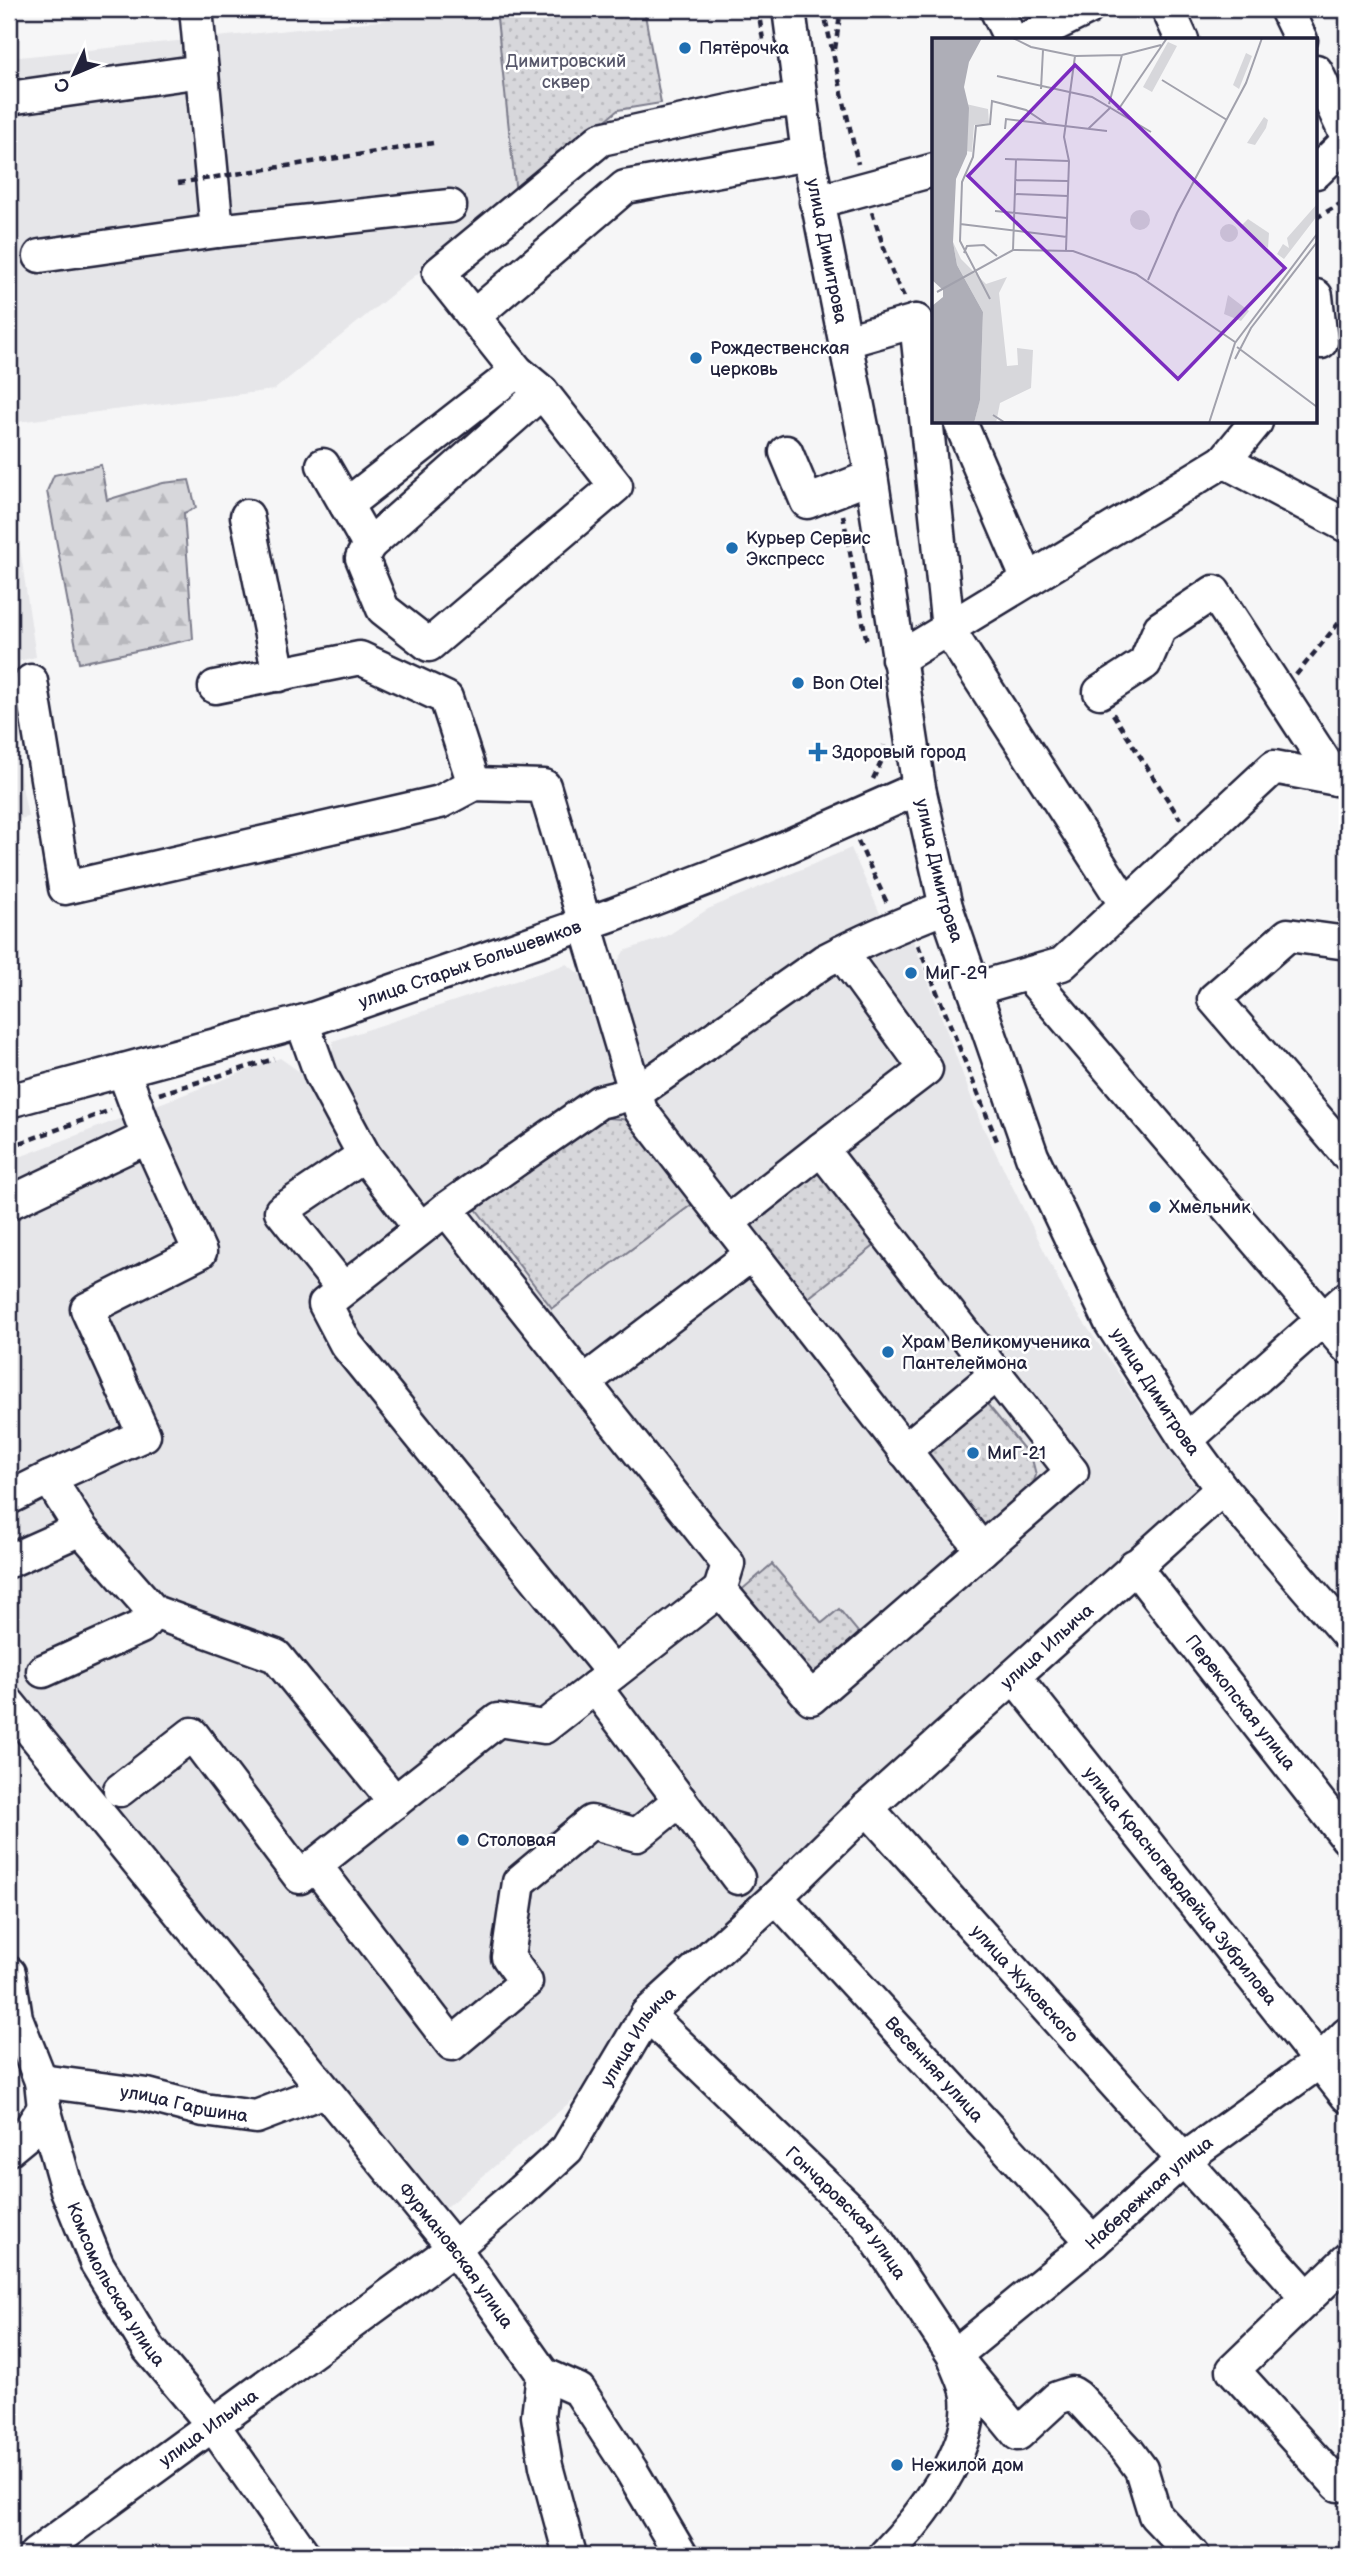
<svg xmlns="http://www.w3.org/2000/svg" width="1356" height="2564" viewBox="0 0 1356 2564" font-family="'Balsamiq Sans',sans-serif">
  <defs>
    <pattern id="grass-dots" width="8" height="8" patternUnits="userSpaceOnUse" patternTransform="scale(1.75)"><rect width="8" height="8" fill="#d7d7db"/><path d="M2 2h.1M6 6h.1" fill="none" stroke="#b8b8bd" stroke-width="1.8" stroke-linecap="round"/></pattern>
    <pattern id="forest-firs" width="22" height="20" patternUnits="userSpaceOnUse" patternTransform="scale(1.75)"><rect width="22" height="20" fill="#d7d7db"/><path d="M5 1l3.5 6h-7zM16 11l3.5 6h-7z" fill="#b8b8bd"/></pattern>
  </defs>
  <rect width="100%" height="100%" fill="#f6f6f7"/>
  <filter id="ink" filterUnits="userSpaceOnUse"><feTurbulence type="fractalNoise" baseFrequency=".0143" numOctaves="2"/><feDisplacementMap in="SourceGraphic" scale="14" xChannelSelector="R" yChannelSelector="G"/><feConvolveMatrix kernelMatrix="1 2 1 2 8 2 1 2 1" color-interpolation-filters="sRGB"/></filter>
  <g filter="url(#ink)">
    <!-- built -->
    <g fill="#e6e6e9">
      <polygon points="496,9 516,194 274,390 9,423 9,58"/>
      <polygon points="9,474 36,657 9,663"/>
      <polygon points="9,719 28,817 9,821"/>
      <polygon points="851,848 887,929 912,937 980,1121 1068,1299 1199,1492 626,2012 596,2080 442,2211 24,1705 9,1673 9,1161 280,1058 307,1077 331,1068 333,1041 567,964 584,978 613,969 624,951 667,936 708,909"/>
    </g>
    <!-- grass -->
    <g fill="url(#grass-dots)" stroke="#7c7c8b" stroke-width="2">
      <polygon points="496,9 644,9 661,103 618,110 516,194"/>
      <polygon points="598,1117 631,1120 694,1198 691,1205 552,1308 476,1209"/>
      <polygon points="817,1166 878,1243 798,1306 737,1229"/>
      <polygon points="978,1403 988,1405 1032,1459 1036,1475 1030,1493 992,1526 977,1529 926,1463 928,1445"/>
      <polygon points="772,1564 822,1623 839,1609 863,1638 813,1680 739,1592"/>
    </g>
    <!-- forest -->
    <g fill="url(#forest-firs)" stroke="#7c7c8b" stroke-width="2">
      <polygon points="101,465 107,500 163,483 189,480 196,508 184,513 193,639 79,663 47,491 54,475"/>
      <polygon points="9,474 17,532 9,533"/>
    </g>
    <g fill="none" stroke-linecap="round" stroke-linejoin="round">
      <!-- minor casing -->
      <g stroke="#22223b" stroke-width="37">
        <g id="minor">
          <polyline points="196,9 217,231"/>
          <path id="s1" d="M 789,9 L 808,154 L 869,462 L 919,788 L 946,907 L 974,989 L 1032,1156 L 1111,1323 L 1186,1440 L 1222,1489 L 1347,1634"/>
          <polyline points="996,9 1011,40"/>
          <polyline points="1168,9 1182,40"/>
          <polyline points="1286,9 1301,40"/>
          <polyline points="1024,40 1087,9"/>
          <polyline points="1316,71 1347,137"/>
          <polyline points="9,98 202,71"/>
          <polyline points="1316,172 1347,142"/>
          <polyline points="816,202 934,170"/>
          <polyline points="40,256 217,231 450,206"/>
          <polyline points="1316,296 1321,342"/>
          <polyline points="474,316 625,187 808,154"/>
          <polyline points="916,321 948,629 1126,905"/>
          <polyline points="846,341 916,321 924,340"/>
          <polyline points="960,422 1028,580"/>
          <polyline points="786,452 807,502 871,477"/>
          <polyline points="1224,461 1256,422"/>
          <polyline points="323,465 369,545 362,558 383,609 429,645 616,486 542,392 517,371 439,273 601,139 766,103 800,100"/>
          <polyline points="346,505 517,371"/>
          <polyline points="247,516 279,675"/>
          <polyline points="369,545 542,392"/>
          <polyline points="898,659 1224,461 1347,526"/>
          <polyline points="31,681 65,888 440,802 474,784 544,786 641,1111 982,1550"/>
          <polyline points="215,687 360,658 446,698 474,784"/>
          <polyline points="1100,692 1145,663 1160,628 1214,592 1336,779"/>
          <polyline points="1347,943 1288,935 1214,999 1347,1154"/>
          <path d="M 841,952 L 926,1069 L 821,1149 L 1072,1472 L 811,1698 L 720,1590 L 728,1564 L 446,1209 L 599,1102 L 636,1093 L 824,961 C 864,940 904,923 946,907"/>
          <polyline points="1028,974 1347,1347"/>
          <polyline points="974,989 1062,964 1274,767 1347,781"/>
          <polyline points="302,1022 321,1075 364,1155 420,1228"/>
          <polyline points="123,1070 148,1137 200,1252 87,1309 144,1435 49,1478 81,1529 154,1612 276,1656 395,1802"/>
          <path id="s2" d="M 9,1101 L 312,1019 L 614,914 L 768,855 L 919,788"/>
          <polyline points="9,1203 148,1137"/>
          <polyline points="446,1209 325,1304 346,1344 613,1673"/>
          <polyline points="727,1223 821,1149"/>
          <polyline points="343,1289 281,1211 364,1155"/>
          <polyline points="584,1382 752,1254"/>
          <polyline points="1186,1440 1347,1298"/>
          <polyline points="904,1451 995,1375"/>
          <polyline points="9,1498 49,1478"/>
          <polyline points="9,1561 81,1529"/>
          <path id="s3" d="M 1134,1566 L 1347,1838"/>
          <polyline points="43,1671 141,1627 154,1612"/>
          <path id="s4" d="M 1014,1676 L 1347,2096"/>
          <polyline points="595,1687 738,1878"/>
          <path id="s5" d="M 9,1704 L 454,2248 L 543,2374 L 579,2390 L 631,2470 L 681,2555"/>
          <polyline points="120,1790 192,1734 300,1877 498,1720 544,1727 720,1590"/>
          <path id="s6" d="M 867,1808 L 1308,2298"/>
          <polyline points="315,1865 452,2044 526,1982 508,1957 519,1882 591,1822 637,1835 680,1800"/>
          <path id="s7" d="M 776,1897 L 1093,2242"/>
          <path id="s8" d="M 9,1973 L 16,2018 L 41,2081 L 44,2108 L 67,2190 L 97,2264 L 149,2349 L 213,2425 L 304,2555"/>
          <path id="s9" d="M 647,2014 L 867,2225 L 954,2356 L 1018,2434 L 1057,2398 L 1072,2393 L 1078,2397 L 1127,2450 L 1141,2469 L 1155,2515 L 1193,2555"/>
          <path id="s10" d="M 41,2081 L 147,2095 L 204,2110 L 256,2117 L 324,2091"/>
          <polyline points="9,2149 26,2135 44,2108"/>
          <polyline points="543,2374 538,2416 546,2466 570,2555"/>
          <polyline points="1338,2485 1233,2370 1347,2260"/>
          <path id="s11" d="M 35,2555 L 454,2248 L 521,2191 L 567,2149 L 647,2014 L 776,1897 L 867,1808 L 1222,1489"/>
          <path id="s12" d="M 885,2555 C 920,2519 974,2450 968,2397 C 967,2384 958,2369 954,2356 L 1093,2242 L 1183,2160 L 1319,2062 L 1347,2034"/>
        </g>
      </g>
      <!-- path -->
      <g stroke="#22223b" stroke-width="4.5" stroke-dasharray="7 5" stroke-linecap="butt">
        <polyline points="758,9 764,46"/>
        <polyline points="823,9 858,164"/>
        <polyline points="9,11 28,9"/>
        <polyline points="835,49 841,9"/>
        <polyline points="872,212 892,272 905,299"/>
        <polyline points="1316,218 1347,200"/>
        <polyline points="843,515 867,643"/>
        <polyline points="1296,675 1347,613"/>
        <polyline points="1113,714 1180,819"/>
        <polyline points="873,779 883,758 884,745"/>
        <polyline points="858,841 887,903"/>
        <polyline points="918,945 997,1141"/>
        <polyline points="159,1094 274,1059"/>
        <polyline points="9,1147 111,1110"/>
      </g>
      <!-- minor -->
      <use href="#minor" stroke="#fff" stroke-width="32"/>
      <!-- path-bridge -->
      <polyline stroke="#22223b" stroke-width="4.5" stroke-dasharray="7 5" stroke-linecap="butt" points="178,183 433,143"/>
    </g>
  </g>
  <!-- markers -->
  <g fill="#1f6fb2" stroke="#fff" stroke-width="2.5">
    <circle cx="685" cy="48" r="7"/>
    <circle cx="696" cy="358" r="7"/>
    <circle cx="732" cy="548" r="7"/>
    <circle cx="798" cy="683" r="7"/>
    <path d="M814.5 741.5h7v7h7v7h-7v7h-7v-7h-7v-7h7z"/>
    <circle cx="911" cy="973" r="7"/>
    <circle cx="1155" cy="1207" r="7"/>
    <circle cx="888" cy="1352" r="7"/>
    <circle cx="973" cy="1453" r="7"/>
    <circle cx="463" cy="1840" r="7"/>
    <circle cx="897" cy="2465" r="7"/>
  </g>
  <g text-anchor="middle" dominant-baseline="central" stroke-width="5" stroke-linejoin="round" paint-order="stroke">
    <!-- poi labels -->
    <g font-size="18" fill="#22223b" stroke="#fff" text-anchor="start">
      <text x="699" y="48">Пятёрочка</text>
      <text x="710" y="348">Рождественская<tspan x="710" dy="21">церковь</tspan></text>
      <text x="746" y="538">Курьер Сервис<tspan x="746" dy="21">Экспресс</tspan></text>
      <text x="812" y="683">Bon Otel</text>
      <text x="832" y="752">Здоровый город</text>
      <text x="925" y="973">МиГ-29</text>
      <text x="1169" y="1207">Хмельник</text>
      <text x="902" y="1342">Храм Великомученика<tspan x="902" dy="21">Пантелеймона</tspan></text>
      <text x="987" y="1453">МиГ-21</text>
      <text x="477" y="1840">Столовая</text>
      <text x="911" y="2465">Нежилой дом</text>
    </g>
    <!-- park labels -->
    <g font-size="18" fill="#58586b" stroke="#fff">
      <text x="566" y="61">Димитровский<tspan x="566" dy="21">сквер</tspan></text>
    </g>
    <!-- street labels -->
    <g font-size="18" fill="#22223b" stroke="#fff">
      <text stroke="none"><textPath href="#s1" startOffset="245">улица Димитрова</textPath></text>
      <text stroke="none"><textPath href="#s1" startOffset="875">улица Димитрова</textPath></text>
      <text stroke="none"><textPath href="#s2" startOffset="481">улица Старых Большевиков</textPath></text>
      <text stroke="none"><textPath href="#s1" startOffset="1442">улица Димитрова</textPath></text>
      <text stroke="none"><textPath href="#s11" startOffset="1370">улица Ильича</textPath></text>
      <text stroke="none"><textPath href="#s3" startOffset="173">Перекопская улица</textPath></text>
      <text stroke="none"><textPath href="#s4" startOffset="268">улица Красногвардейца Зубрилова</textPath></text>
      <text stroke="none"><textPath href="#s6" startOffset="236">улица Жуковского</textPath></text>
      <text stroke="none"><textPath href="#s11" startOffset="803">улица Ильича</textPath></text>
      <text stroke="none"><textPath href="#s7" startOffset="234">Весенняя улица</textPath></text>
      <text stroke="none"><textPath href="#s10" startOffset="145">улица Гаршина</textPath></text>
      <text stroke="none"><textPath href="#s12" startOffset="481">Набережная улица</textPath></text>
      <text stroke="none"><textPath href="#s9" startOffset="282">Гончаровская улица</textPath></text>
      <text stroke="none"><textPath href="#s5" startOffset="710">Фурмановская улица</textPath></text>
      <text stroke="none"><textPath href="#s8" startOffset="332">Комсомольская улица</textPath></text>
      <text stroke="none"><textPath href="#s11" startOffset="215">улица Ильича</textPath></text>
    </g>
  </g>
  <!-- overview -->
  <g transform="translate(932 38)">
    <rect width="385" height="385" fill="#f6f6f7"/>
    <path d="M 236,4 L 245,8 L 220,54 L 211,49 ZM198 182a10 10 0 1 1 20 0a10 10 0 1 1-20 0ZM 296,257 L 317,273 L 309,283 L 292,276 Z" fill="#d7d7db"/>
    <path d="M 314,15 L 320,18 L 307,51 L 301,47 ZM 332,79 L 336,82 L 334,90 L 323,107 L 315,105 ZM 385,166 L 385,178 L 352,221 L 345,216 L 351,206 L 357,210 L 355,200 ZM 316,181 L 337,195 L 336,210 L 308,189 ZM288 195a9 9 0 1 1 18 0a9 9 0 1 1-18 0ZM 21,204 L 29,221 L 54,246 L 75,239 L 67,255 L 75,328 L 86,327 L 85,310 L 101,312 L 99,350 L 68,365 L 64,385 L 42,385 L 48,361 L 51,274 L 25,227 Z" fill="#d7d7db"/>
    <path d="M 34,66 L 56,71 L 57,85 L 42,87 L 40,114 L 34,113 Z" fill="#d7d7db"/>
    <path d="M 0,0 L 50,0 L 37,24 L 32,49 L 37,70 L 35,116 L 24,141 L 21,204 L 25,227 L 51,274 L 48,362 L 42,385 L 0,385 L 0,268 L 11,259 L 11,252 L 0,242 Z" fill="#aeaeb7"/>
    <path fill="none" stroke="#a1a1ac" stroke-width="2" d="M 81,0 L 99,9 L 143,18 L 190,17 L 229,7M 65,38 L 160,59 L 219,94M 230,42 L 295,82M 109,51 L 111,12M 177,66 L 190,17M 186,72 L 235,0M 73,91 L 74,81 L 175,93M 156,91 L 179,69M 73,121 L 137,123M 83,142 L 136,143M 82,156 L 136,158M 63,173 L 135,180M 28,186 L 135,199M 81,212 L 84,121M 134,212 L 137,123 L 132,99 L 143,18M 32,215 L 35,208 L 52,207 L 65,218M 216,242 L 245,175 L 314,45 L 330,0M 5,254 L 81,212 L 141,213 L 204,236 L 303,304M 58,261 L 28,203 L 30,144 L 41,119 L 44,88 L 58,86 L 60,63 L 94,72 L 115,86M 305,309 L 385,369M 303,321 L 319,290 L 385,204M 61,377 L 72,384 L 99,385M 277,385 L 303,305 L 385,196"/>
    <path fill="#7b2cbf" fill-opacity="0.15" stroke="#7b2cbf" stroke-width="3.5" d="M 143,27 L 353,230 L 246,341 L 36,138 Z"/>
    <rect width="385" height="385" fill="none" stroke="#22223b" stroke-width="3.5"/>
  </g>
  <!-- margin -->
  <rect width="1356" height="2564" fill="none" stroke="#fff" stroke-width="35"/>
  <rect x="18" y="18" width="1321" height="2529" fill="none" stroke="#22223b" stroke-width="2.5" filter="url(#ink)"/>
  <!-- north arrow -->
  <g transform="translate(74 74) rotate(226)" stroke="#ffffff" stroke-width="5" paint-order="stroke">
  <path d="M0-5L12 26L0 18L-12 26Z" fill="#22223b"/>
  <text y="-10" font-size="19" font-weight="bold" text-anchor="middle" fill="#22223b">С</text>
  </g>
</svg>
